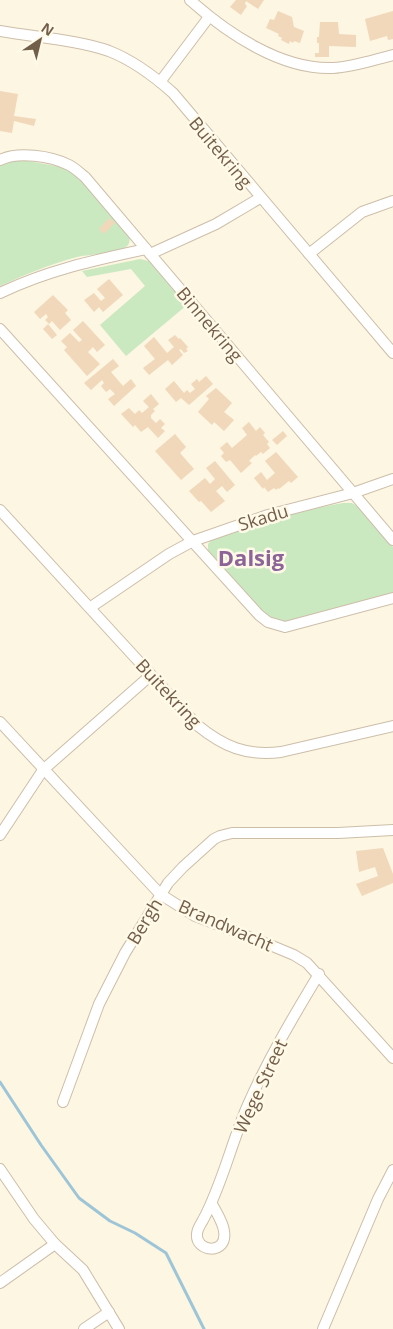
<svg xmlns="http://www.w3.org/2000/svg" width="393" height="1329" viewBox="0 0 393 1329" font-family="'Open Sans',sans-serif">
  <rect width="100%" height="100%" fill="#fcf6e2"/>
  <!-- green -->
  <g fill="#cbe9c1">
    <path d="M 22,160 L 62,167 L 80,178 L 129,236 C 130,240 130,244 126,247 C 117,254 90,254 77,257 C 51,264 24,275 0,286 L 0,165 L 7,162 Z"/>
    <polygon points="140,259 149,261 187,305 126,356 100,325 145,286 131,269 87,277 82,271"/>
    <polygon points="343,503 352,503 360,508 393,547 393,594 282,623 277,622 266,615 208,551 208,544 213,538 245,526 300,511"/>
  </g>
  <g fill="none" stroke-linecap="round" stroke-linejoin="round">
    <!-- stream -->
    <polyline stroke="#9dc5d7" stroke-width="3" points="0,1082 41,1145 79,1198 110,1221 135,1233 166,1253 204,1329"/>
  </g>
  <!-- building -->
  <g fill="#f1d8ba">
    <polygon points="236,0 264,0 258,9 246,1 245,4 247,6 241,15 230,7"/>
    <polygon points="278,11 292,17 294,27 304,31 300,43 294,41 293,43 290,41 289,44 281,40 282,38 278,36 279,34 266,28 270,19 274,20"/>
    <polygon points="393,11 393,39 388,40 387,36 370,41 365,19"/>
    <polygon points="320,22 338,22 339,34 356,35 356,47 329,46 329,57 315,57 315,53 319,53 319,43 317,43 317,37 319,37"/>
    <polygon points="0,91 18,94 14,116 36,119 34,126 14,121 12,133 0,131"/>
    <polygon points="109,218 115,223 104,234 99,229"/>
    <polygon points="109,279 123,295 103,312 99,307 94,312 84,300 94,293 101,301 105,298 97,289"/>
    <polygon points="53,295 68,310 65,313 71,320 60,330 52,321 49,324 45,320 48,317 46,314 40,319 34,312"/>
    <polygon points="83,321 105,345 97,352 93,347 88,352 100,364 87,376 64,350 67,347 61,341 70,333 79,342 82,340 73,330"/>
    <polygon points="48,324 57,335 52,339 43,329"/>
    <polygon points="175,335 179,339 180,338 188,347 186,349 188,351 184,353 181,349 179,350 183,355 172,365 168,360 149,375 143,368 155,359 144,346 154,337 167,353 174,347 168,340"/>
    <polygon points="113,359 119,366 111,372 123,386 131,379 136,386 114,406 108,399 115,394 110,389 106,392 101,386 104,383 102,380 91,390 84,383"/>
    <polygon points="206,376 213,384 189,405 181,398 176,402 165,389 174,381 184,393 187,390 190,393 195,389 191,384 197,379 199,382"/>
    <polygon points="216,388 232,403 224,412 234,420 224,431 214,422 212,425 198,412 209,399 206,396"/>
    <polygon points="151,394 159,404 153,409 155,411 151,415 151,418 156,423 160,419 165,424 161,428 165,431 158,438 148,427 141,432 135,425 133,427 121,414 129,408 135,414 139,410 142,413 149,407 143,401"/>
    <polygon points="249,422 256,431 260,427 265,433 263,435 269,442 267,444 270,448 263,454 261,452 256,456 255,455 249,461 252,463 241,473 230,460 226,462 221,456 224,453 220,448 227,442 232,448 247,435 242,428"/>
    <polygon points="283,431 287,436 277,445 272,440"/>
    <polygon points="175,434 186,447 180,453 194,469 181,480 155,451"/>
    <polygon points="276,452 298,477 291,483 289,481 279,489 278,488 276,490 274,488 268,492 264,487 263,489 254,478 261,472 267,480 275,473 265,461"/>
    <polygon points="215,461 235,485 227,492 222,486 216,491 225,501 211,512 201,501 199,502 189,491 205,478 210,484 215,479 206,468"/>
    <polygon points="383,848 393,874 393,883 362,896 356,884 378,876 375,867 359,872 356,851"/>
  </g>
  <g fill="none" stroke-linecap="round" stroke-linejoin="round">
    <!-- street casing -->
    <g stroke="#cdbea9" stroke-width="12">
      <g id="street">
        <path d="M 190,0 C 227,33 281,70 333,68 C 353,67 373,60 393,55"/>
        <path d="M 0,31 C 34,37 78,40 109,51 C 132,60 155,77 173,93 L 393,353"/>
        <polyline points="160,82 209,17"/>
        <path d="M 0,160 C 18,151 51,156 69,165 C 75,168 80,173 85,177 L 393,540"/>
        <polyline points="150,254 216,224 260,198"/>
        <polyline points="309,254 362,212 393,201"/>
        <path d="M 0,293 C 48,270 95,260 146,249"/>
        <polyline points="0,329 259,615 268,622 285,627 393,598"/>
        <path d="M 0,510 L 197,725 C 224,747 246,756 281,752 L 393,726"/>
        <polyline points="91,607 169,554 193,541 268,515 353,493 393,479"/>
        <polyline points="0,722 160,894 195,916 270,945 294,955 307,963 393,1058"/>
        <polyline points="0,835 43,770 151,675"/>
        <polyline points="63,1102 99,1004 125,953 168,883 183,867 214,839 220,836 232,833 338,833 393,830"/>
        <polyline points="0,1169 34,1219 55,1244 83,1270 119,1329"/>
        <path d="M 212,1204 C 216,1212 223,1222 224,1231 C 228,1256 195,1252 197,1234 C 197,1229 201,1224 203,1220 C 222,1185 231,1144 247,1107 C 267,1061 293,1017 319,974"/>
        <polyline points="0,1283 55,1244"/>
        <polyline points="84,1329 109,1312"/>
        <polyline points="323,1329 378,1199 393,1170"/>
      </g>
    </g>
    <!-- street -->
    <use href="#street" stroke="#fff" stroke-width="10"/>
  </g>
  <g text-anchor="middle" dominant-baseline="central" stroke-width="5" stroke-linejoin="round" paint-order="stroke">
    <!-- street labels -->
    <g font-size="18" fill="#735e49" stroke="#fff9e8">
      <text transform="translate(221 152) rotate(50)">Buitekring</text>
      <text transform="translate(210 324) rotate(50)">Binnekring</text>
      <text transform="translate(263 517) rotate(-17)">Skadu</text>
      <text transform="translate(169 693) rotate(47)">Buitekring</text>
      <text transform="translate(144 921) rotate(-59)">Bergh</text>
      <text transform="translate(226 925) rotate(24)">Brandwacht</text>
      <text transform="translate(260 1086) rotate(-65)">Wege Street</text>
    </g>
    <!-- district labels -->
    <g font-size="22" font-weight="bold" fill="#8d6497" stroke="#fff9e8">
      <text x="251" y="557">Dalsig</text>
    </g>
  </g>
  <!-- north arrow -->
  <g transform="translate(40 40) rotate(35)" stroke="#fff9e8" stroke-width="4" paint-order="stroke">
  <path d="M0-4L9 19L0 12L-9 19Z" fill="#735e49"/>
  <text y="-8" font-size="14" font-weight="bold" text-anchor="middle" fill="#735e49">N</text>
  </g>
</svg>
